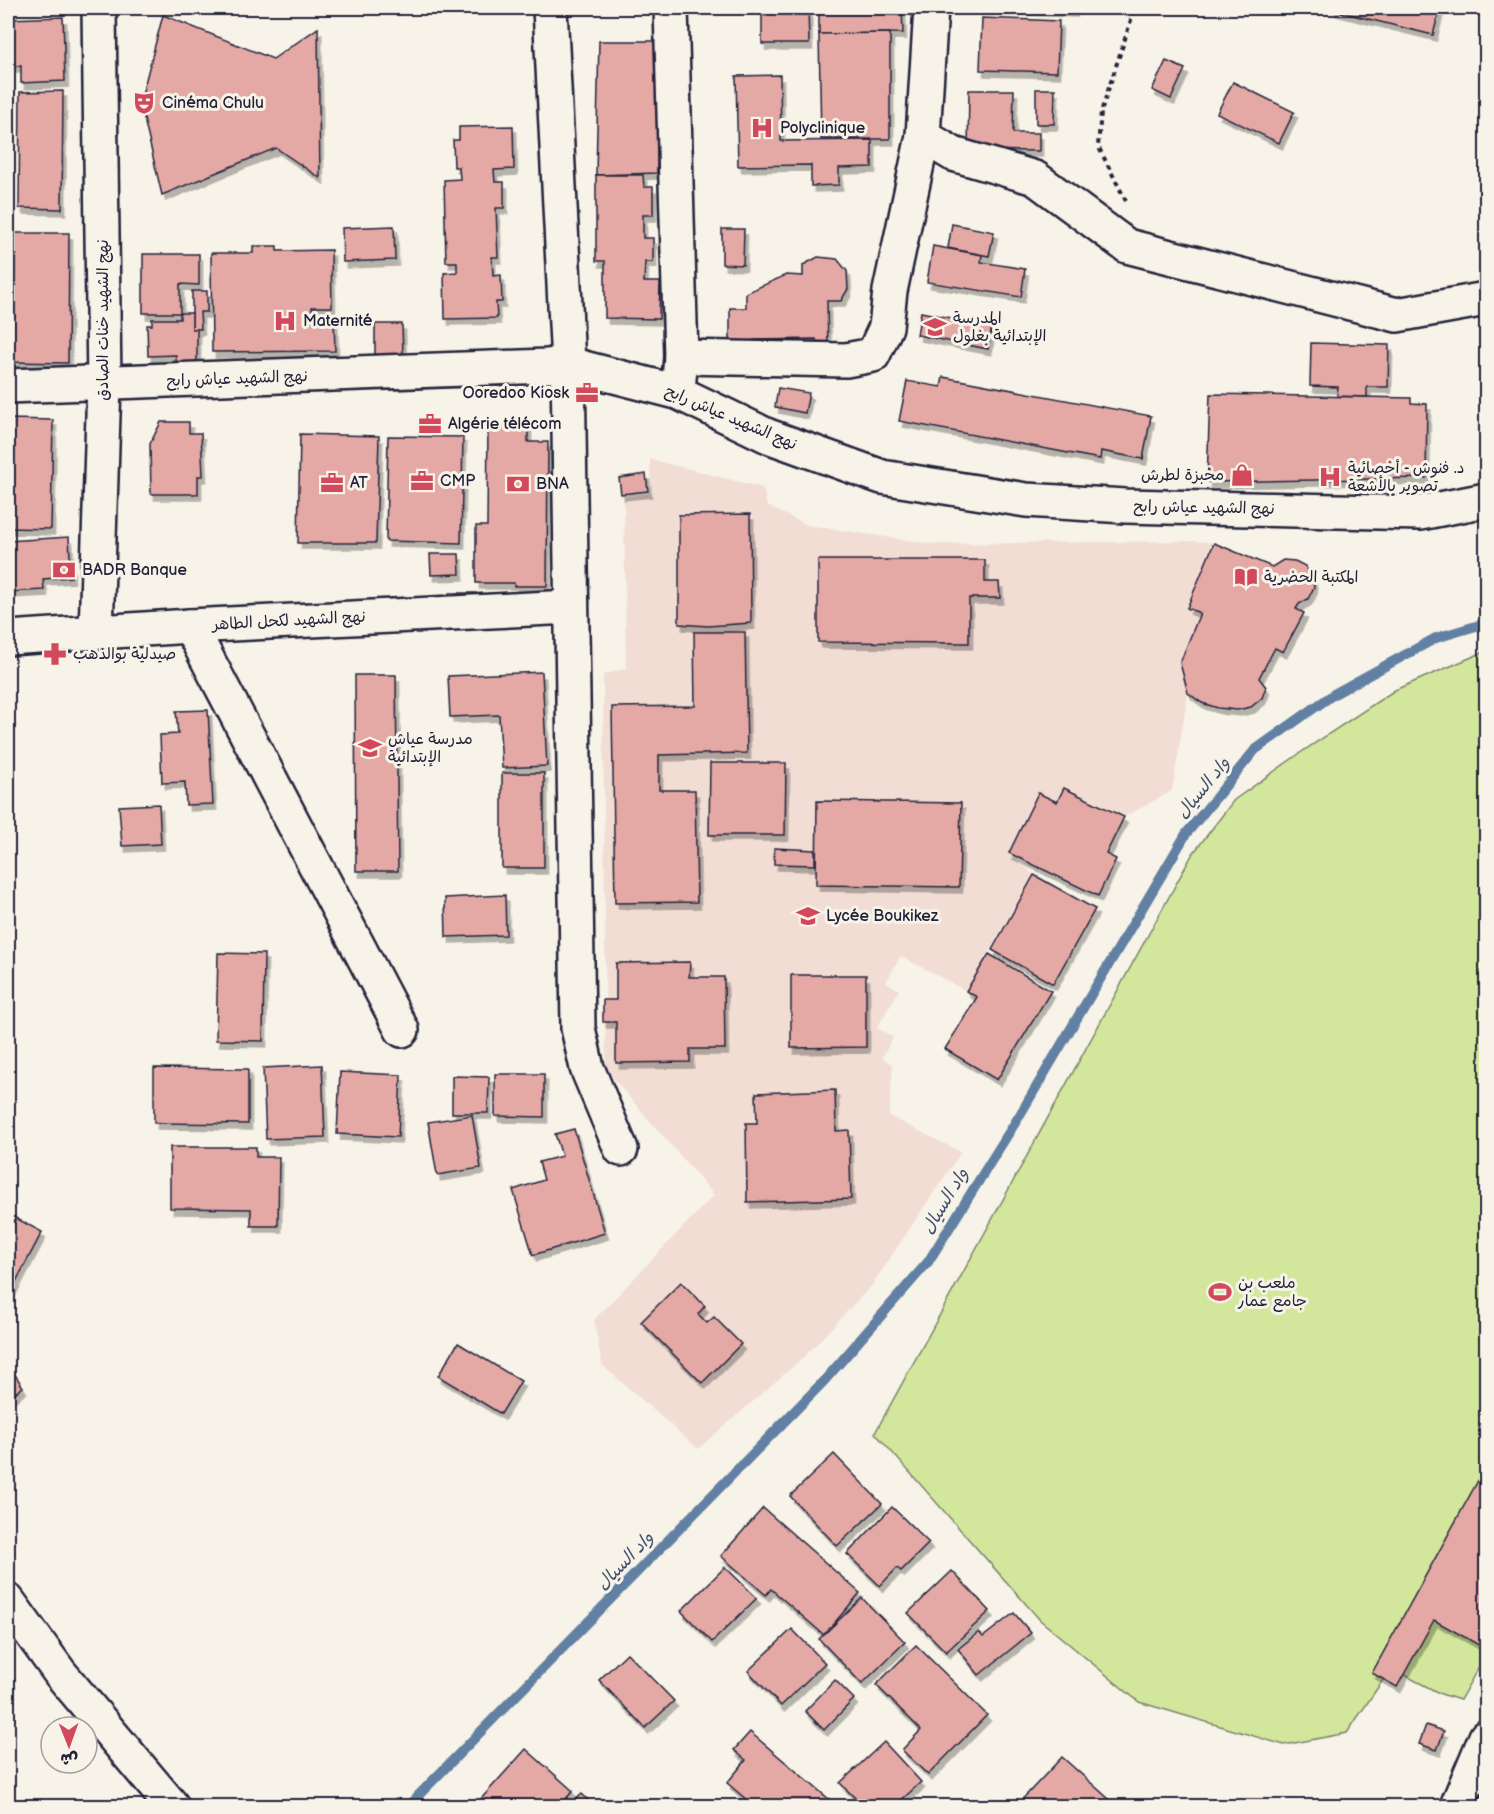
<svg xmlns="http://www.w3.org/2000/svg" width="1494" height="1814" viewBox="0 0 1494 1814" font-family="'Balsamiq Sans','Playpen Sans Arabic',sans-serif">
  <defs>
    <filter id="shadow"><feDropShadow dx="3.5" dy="6" stdDeviation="0" flood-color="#0004"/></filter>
  </defs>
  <rect width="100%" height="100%" fill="#f7f3e8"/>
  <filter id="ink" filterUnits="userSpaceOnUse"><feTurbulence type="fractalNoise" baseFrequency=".0167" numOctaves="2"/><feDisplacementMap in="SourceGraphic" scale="12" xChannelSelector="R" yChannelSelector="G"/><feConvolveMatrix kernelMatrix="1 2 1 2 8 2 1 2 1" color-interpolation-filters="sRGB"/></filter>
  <g filter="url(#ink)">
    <!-- built -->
    <polygon fill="#f1ddd4" points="650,459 763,488 767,506 807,525 932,544 1195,541 1214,543 1187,608 1200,613 1180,663 1188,693 1172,791 1124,817 1064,789 1057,802 1038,793 1009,853 1034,875 966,991 901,956 886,982 899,990 877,1028 893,1037 882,1058 893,1065 889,1116 961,1152 872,1285 804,1357 698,1449 602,1365 594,1320 714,1195 606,1070 603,675 626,668 624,497 651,493"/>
    <!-- green -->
    <polygon fill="#d3e79c" stroke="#7a846c" stroke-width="1.5" points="1486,651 1486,1654 1460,1700 1441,1694 1391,1668 1347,1733 1284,1745 1139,1702 1040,1620 875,1433 1192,855 1234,800 1303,751 1395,690"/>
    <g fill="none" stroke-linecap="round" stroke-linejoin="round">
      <!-- stream -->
      <polyline stroke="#6280a3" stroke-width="10" points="408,1806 824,1381 928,1262 1018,1118 1186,834 1255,750 1334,694 1436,638 1486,623"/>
    </g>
    <!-- building -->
    <g fill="#e4a9a5" stroke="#22223b" stroke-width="1.5" filter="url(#shadow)">
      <polygon points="762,8 808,8 809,44 762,44"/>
      <polygon points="819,8 902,8 903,33 819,34"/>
      <polygon points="986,8 1074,8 1074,11"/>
      <polygon points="1332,8 1440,8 1433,35 1332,10"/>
      <polygon points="163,15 273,59 318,28 320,178 276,148 162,195 140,102"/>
      <polygon points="63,17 65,81 21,83 21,66 8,66 8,19"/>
      <polygon points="982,18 1059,21 1057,72 980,70"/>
      <polygon points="890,33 890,139 821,139 819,34"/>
      <polygon points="599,41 658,41 657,173 596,175"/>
      <polygon points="1166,61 1185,69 1171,99 1152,90"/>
      <polygon points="780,75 781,141 872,140 872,167 839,168 839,185 811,186 811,165 738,166 736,76"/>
      <polygon points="1233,82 1294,112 1279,143 1217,113"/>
      <polygon points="1036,89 1055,89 1054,124 1036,124"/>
      <polygon points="969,90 1014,90 1013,133 1039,133 1039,151 968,150"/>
      <polygon points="63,91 62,209 19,208 20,92"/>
      <polygon points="513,126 514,169 494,170 495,182 504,182 504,208 496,208 498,257 492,257 493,276 501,275 502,302 496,302 497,318 445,319 444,273 457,272 457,262 446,262 444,180 460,179 459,167 454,167 453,140 459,140 459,127"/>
      <polygon points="596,175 643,175 644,187 653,187 653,215 643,215 643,238 653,238 653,262 645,262 644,282 660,282 659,319 605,318 605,261 596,261"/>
      <polygon points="952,224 994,232 989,256 948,248"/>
      <polygon points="394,226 395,260 343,262 342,228"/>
      <polygon points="722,229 744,229 743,265 722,264"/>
      <polygon points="15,233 69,233 68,363 8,362 8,316 14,316"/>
      <polygon points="253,246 277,246 277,251 331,250 332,307 312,307 312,319 334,318 335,351 212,352 211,253 253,253"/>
      <polygon points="933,246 982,255 981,262 1025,269 1021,297 927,282"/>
      <polygon points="143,254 199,254 199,285 180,284 180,313 143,313"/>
      <polygon points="818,257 837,259 847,271 848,289 841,301 827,301 828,347 817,347 816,339 754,340 754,351 730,352 730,308 746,308 746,293 786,275 803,276 803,265"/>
      <polygon points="192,291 207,291 207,312 200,312 201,329 192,329"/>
      <polygon points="921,312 992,326 988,349 917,335"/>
      <polygon points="180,313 192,313 192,329 197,329 197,364 176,365 176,355 148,356 147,325 152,325 152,319 180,319"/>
      <polygon points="375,324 402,324 403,355 375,356"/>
      <polygon points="1311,343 1389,345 1388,387 1367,387 1367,397 1337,396 1338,387 1310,386"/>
      <polygon points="943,377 1151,416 1143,459 1101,451 1100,459 899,421 907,381 941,387"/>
      <polygon points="778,388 809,393 805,413 775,407"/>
      <polygon points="1210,394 1411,398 1411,403 1427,404 1426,478 1207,482"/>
      <polygon points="8,419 53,420 51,529 8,528"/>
      <polygon points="161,422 189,422 189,433 201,433 203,476 198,476 198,494 151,494 150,444"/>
      <polygon points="488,425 528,425 528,442 548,442 547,586 514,586 514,583 476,583 476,526 487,526"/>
      <polygon points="300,434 379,436 376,543 298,543"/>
      <polygon points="388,436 463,437 461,543 386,541"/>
      <polygon points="646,474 648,491 621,494 619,478"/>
      <polygon points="750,514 751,623 708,626 679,624 679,515"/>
      <polygon points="69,537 71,577 43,579 44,590 8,592 8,541"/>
      <polygon points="1214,543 1272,567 1283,560 1295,561 1305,566 1312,576 1314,587 1308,599 1299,604 1296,609 1304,613 1283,652 1275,648 1259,678 1266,687 1262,698 1251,707 1237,710 1218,708 1202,703 1188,693 1180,663 1200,613 1187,608"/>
      <polygon points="430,554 459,554 460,574 431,575"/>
      <polygon points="818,560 985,560 985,582 999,582 1000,598 969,598 969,643 818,642"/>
      <rect x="449" y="593" width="27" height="14"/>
      <polygon points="694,632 745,632 747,753 659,755 659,790 695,790 697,902 615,903 612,707 695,706"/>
      <polygon points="542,672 547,766 502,768 499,715 450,717 448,676"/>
      <polygon points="355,675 396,675 398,871 356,871"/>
      <polygon points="208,710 213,804 186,805 185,782 162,783 160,735 178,734 176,711"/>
      <polygon points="710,763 786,763 785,835 709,835"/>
      <rect x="502" y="773" width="42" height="95"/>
      <polygon points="1064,788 1124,817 1106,854 1116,859 1098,896 1009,853 1038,793 1057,802"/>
      <polygon points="817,801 961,803 959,887 816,885"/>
      <polygon points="159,804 161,844 122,846 119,806"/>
      <polygon points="774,848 815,850 815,865 774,864"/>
      <polygon points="1034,875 1095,909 1053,984 992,950"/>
      <polygon points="505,895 506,935 446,937 445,898"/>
      <polygon points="218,953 264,954 263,1041 216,1040"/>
      <polygon points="989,954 1051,991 997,1080 945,1049 977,997 966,991"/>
      <polygon points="690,962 689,977 724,977 725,1049 690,1049 690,1062 616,1063 616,1022 603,1022 603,1000 616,1000 616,963"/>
      <polygon points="791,975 866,975 866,1047 791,1048"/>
      <polygon points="322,1065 325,1137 266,1139 263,1068"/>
      <polygon points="154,1068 248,1069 248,1124 154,1123"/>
      <polygon points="340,1072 401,1075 398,1137 337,1134"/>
      <polygon points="495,1074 544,1074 544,1117 495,1116"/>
      <polygon points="452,1076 489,1077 488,1113 452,1113"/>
      <polygon points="835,1090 836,1131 849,1130 851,1199 747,1202 746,1123 757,1123 756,1093"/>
      <polygon points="472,1115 481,1168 437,1175 428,1122"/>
      <polygon points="574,1129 605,1233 533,1255 513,1190 544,1180 539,1162 562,1156 555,1134"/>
      <polygon points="170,1147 256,1147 256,1157 279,1157 278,1226 251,1226 251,1209 170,1208"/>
      <polygon points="8,1214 42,1232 11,1291 8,1290"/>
      <polygon points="681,1282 705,1306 698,1314 707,1323 714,1317 741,1344 702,1383 641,1322"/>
      <polygon points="458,1343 521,1381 501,1414 438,1376"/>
      <polygon points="8,1364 23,1387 8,1398"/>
      <polygon points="834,1454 882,1504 837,1546 790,1496"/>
      <polygon points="8,1455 13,1463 8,1467"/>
      <polygon points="1486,1466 1486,1649 1434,1620 1397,1687 1372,1673"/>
      <polygon points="892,1507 929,1543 901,1571 897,1568 880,1586 847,1554"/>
      <polygon points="763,1508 860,1593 824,1635 771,1589 766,1595 721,1556"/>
      <polygon points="725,1567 757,1598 712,1642 681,1611"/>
      <polygon points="952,1571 990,1611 946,1652 908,1613"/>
      <polygon points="862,1598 905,1642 862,1684 819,1639"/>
      <polygon points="1014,1613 1031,1633 979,1675 958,1649 979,1632 983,1637"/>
      <polygon points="792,1629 825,1663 781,1706 748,1671"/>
      <polygon points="916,1645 987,1715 928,1775 902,1750 921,1730 876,1685"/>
      <polygon points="627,1653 674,1701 645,1728 599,1680"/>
      <polygon points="835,1680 854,1699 824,1730 805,1711"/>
      <polygon points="1426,1725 1444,1731 1437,1750 1419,1744"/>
      <polygon points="750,1732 837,1806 754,1806 727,1783 746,1760 734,1750"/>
      <polygon points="884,1742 921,1782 895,1806 863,1806 840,1783"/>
      <polygon points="526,1749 573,1791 559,1806 487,1806 480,1800"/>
      <polygon points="1062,1757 1109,1799 1102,1806 1016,1806"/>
      <polygon points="582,1794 594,1806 568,1806"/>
    </g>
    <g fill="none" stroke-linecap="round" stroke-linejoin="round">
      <!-- minor casing -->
      <g stroke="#22223b" stroke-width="38">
        <g id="minor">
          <polyline points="550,8 568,364 578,1028 587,1068 621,1149"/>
          <polyline points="671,8 681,357 679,379"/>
          <polyline points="923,136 953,154 1035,178 1127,246 1397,315 1486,299"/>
          <polyline points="681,357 846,360 873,355 886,327 890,291 923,136 931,8"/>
          <polyline points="8,386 547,366 568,364 677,392 768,436 882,477 1026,500 1125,506 1420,513 1486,500"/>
          <polyline points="190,626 402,1030"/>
          <polyline points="96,632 104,384 99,8"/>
          <polyline points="8,638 190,626 571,607"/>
          <polyline points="8,1601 60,1673 172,1806"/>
          <polyline points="1457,1806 1486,1737"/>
        </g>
      </g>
      <!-- path -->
      <polyline stroke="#22223b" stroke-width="4" stroke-dasharray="4.5 4.5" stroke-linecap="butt" points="1126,201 1098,146 1101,112 1135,8"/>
      <!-- minor -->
      <use href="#minor" stroke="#f7f3e8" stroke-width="33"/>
    </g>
  </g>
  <!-- icons -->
  <defs>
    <g id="theatre-bare" transform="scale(1.8)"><path d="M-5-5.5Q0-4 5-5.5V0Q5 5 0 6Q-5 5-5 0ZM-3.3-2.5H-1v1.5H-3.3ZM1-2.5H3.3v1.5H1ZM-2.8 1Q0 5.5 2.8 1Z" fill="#d1495b" stroke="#f7f3e8" stroke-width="2.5" paint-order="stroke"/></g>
    <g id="hospital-bare" transform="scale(1.8)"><path d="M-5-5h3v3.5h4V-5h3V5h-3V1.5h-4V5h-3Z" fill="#d1495b" stroke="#f7f3e8" stroke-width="2.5" paint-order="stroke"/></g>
    <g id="school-bare" transform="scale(1.8)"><path d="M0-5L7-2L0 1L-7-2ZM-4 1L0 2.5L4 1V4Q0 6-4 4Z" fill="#d1495b" stroke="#f7f3e8" stroke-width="2.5" paint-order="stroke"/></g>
    <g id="office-bare" transform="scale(1.8)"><path d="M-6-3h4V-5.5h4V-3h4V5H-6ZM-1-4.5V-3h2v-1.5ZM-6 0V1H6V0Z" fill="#d1495b" stroke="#f7f3e8" stroke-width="2.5" paint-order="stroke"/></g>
    <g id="shop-bare" transform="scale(1.8)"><path d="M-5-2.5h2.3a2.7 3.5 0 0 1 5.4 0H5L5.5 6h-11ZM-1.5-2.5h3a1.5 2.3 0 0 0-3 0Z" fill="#d1495b" stroke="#f7f3e8" stroke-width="2.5" paint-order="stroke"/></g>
    <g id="bank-bare" transform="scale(1.8)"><path d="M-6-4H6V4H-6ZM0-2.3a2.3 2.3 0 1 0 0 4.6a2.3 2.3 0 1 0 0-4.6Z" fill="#d1495b" stroke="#f7f3e8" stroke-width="2.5" paint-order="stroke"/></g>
    <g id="library-bare" transform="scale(1.8)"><path d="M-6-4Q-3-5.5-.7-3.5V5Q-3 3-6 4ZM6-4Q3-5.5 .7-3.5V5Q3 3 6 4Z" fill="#d1495b" stroke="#f7f3e8" stroke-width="2.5" paint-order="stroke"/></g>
    <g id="pharmacy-bare" transform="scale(1.8)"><path d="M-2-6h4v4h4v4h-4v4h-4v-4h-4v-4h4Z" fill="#d1495b" stroke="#f7f3e8" stroke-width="2.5" paint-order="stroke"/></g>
    <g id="stadium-bare" transform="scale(1.8)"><path d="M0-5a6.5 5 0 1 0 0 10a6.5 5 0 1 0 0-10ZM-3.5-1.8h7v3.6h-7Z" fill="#d1495b" stroke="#f7f3e8" stroke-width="2.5" paint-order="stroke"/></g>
  </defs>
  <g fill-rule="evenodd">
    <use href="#theatre-bare" x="144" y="103"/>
    <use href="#hospital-bare" x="762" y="128"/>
    <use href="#hospital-bare" x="285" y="321"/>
    <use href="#school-bare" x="935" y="327"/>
    <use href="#office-bare" x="587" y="393"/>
    <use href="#office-bare" x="430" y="424"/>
    <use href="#shop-bare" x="1242" y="475"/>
    <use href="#hospital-bare" x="1330" y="477"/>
    <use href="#office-bare" x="422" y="481"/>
    <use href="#office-bare" x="332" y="483"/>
    <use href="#bank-bare" x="518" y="484"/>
    <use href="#bank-bare" x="64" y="570"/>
    <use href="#library-bare" x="1246" y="577"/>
    <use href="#pharmacy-bare" x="55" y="654"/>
    <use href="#school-bare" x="370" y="748"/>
    <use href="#school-bare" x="808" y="916"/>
    <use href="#stadium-bare" x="1220" y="1292"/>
  </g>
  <g text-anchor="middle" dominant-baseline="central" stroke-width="6" stroke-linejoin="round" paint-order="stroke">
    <!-- poi labels -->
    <g font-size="16" fill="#22223b" stroke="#f7f3e8" text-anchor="start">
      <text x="162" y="103">Cinéma Chulu</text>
      <text x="780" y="128">Polyclinique</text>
      <text x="953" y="318">المدرسة<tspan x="953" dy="18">الإبتدائية بغلول</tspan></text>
      <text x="303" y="321">Maternité</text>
      <text x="569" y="393" text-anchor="end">Ooredoo Kiosk</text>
      <text x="448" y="424">Algérie télécom</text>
      <text x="1348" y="468">د. فنوش - أخصائية<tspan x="1348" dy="18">تصوير بالأشعة</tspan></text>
      <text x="1224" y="475" text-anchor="end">مخبزة لطرش</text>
      <text x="440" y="481">CMP</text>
      <text x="350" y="483">AT</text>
      <text x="536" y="484">BNA</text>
      <text x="82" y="570">BADR Banque</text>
      <text x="1264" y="577">المكتبة الحضرية</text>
      <text x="73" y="654">صيدلية بوالذهب</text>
      <text x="388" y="739">مدرسة عياش<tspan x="388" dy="18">الإبتدائية</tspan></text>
      <text x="826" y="916">Lycée Boukikez</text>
      <text x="1238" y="1283">ملعب بن<tspan x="1238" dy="18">جامع عمار</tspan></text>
    </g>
    <!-- street labels -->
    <g font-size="16" fill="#22223b" stroke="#f7f3e8">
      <text transform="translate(103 320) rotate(-90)">نهج الشهيد خنات الصادق</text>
      <text transform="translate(237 379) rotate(-2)">نهج الشهيد عياش رابح</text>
      <text transform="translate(731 418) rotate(23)">نهج الشهيد عياش رابح</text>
      <text transform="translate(1204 508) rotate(1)">نهج الشهيد عياش رابح</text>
      <text transform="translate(289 621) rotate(-3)">نهج الشهيد لكحل الطاهر</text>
    </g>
    <!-- water labels -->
    <g font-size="18" font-style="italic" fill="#42516f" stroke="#f7f3e8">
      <text transform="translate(1203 788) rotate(-51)">واد السيال</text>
      <text transform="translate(945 1201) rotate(-59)">واد السيال</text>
      <text transform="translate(625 1561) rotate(-46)">واد السيال</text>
    </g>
  </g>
  <!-- margin -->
  <rect width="1494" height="1814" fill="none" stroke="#f7f3e8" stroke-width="30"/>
  <rect x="15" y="15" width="1464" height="1784" fill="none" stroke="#22223b" stroke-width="2" filter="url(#ink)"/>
  <!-- north arrow -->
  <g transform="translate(69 1745) rotate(179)"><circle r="28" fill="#f7f3e8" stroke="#a29fa3" stroke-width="1.5"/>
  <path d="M0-4.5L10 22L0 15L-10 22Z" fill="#d1495b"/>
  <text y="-9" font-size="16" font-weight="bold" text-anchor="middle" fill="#22223b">ش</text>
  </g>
</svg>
